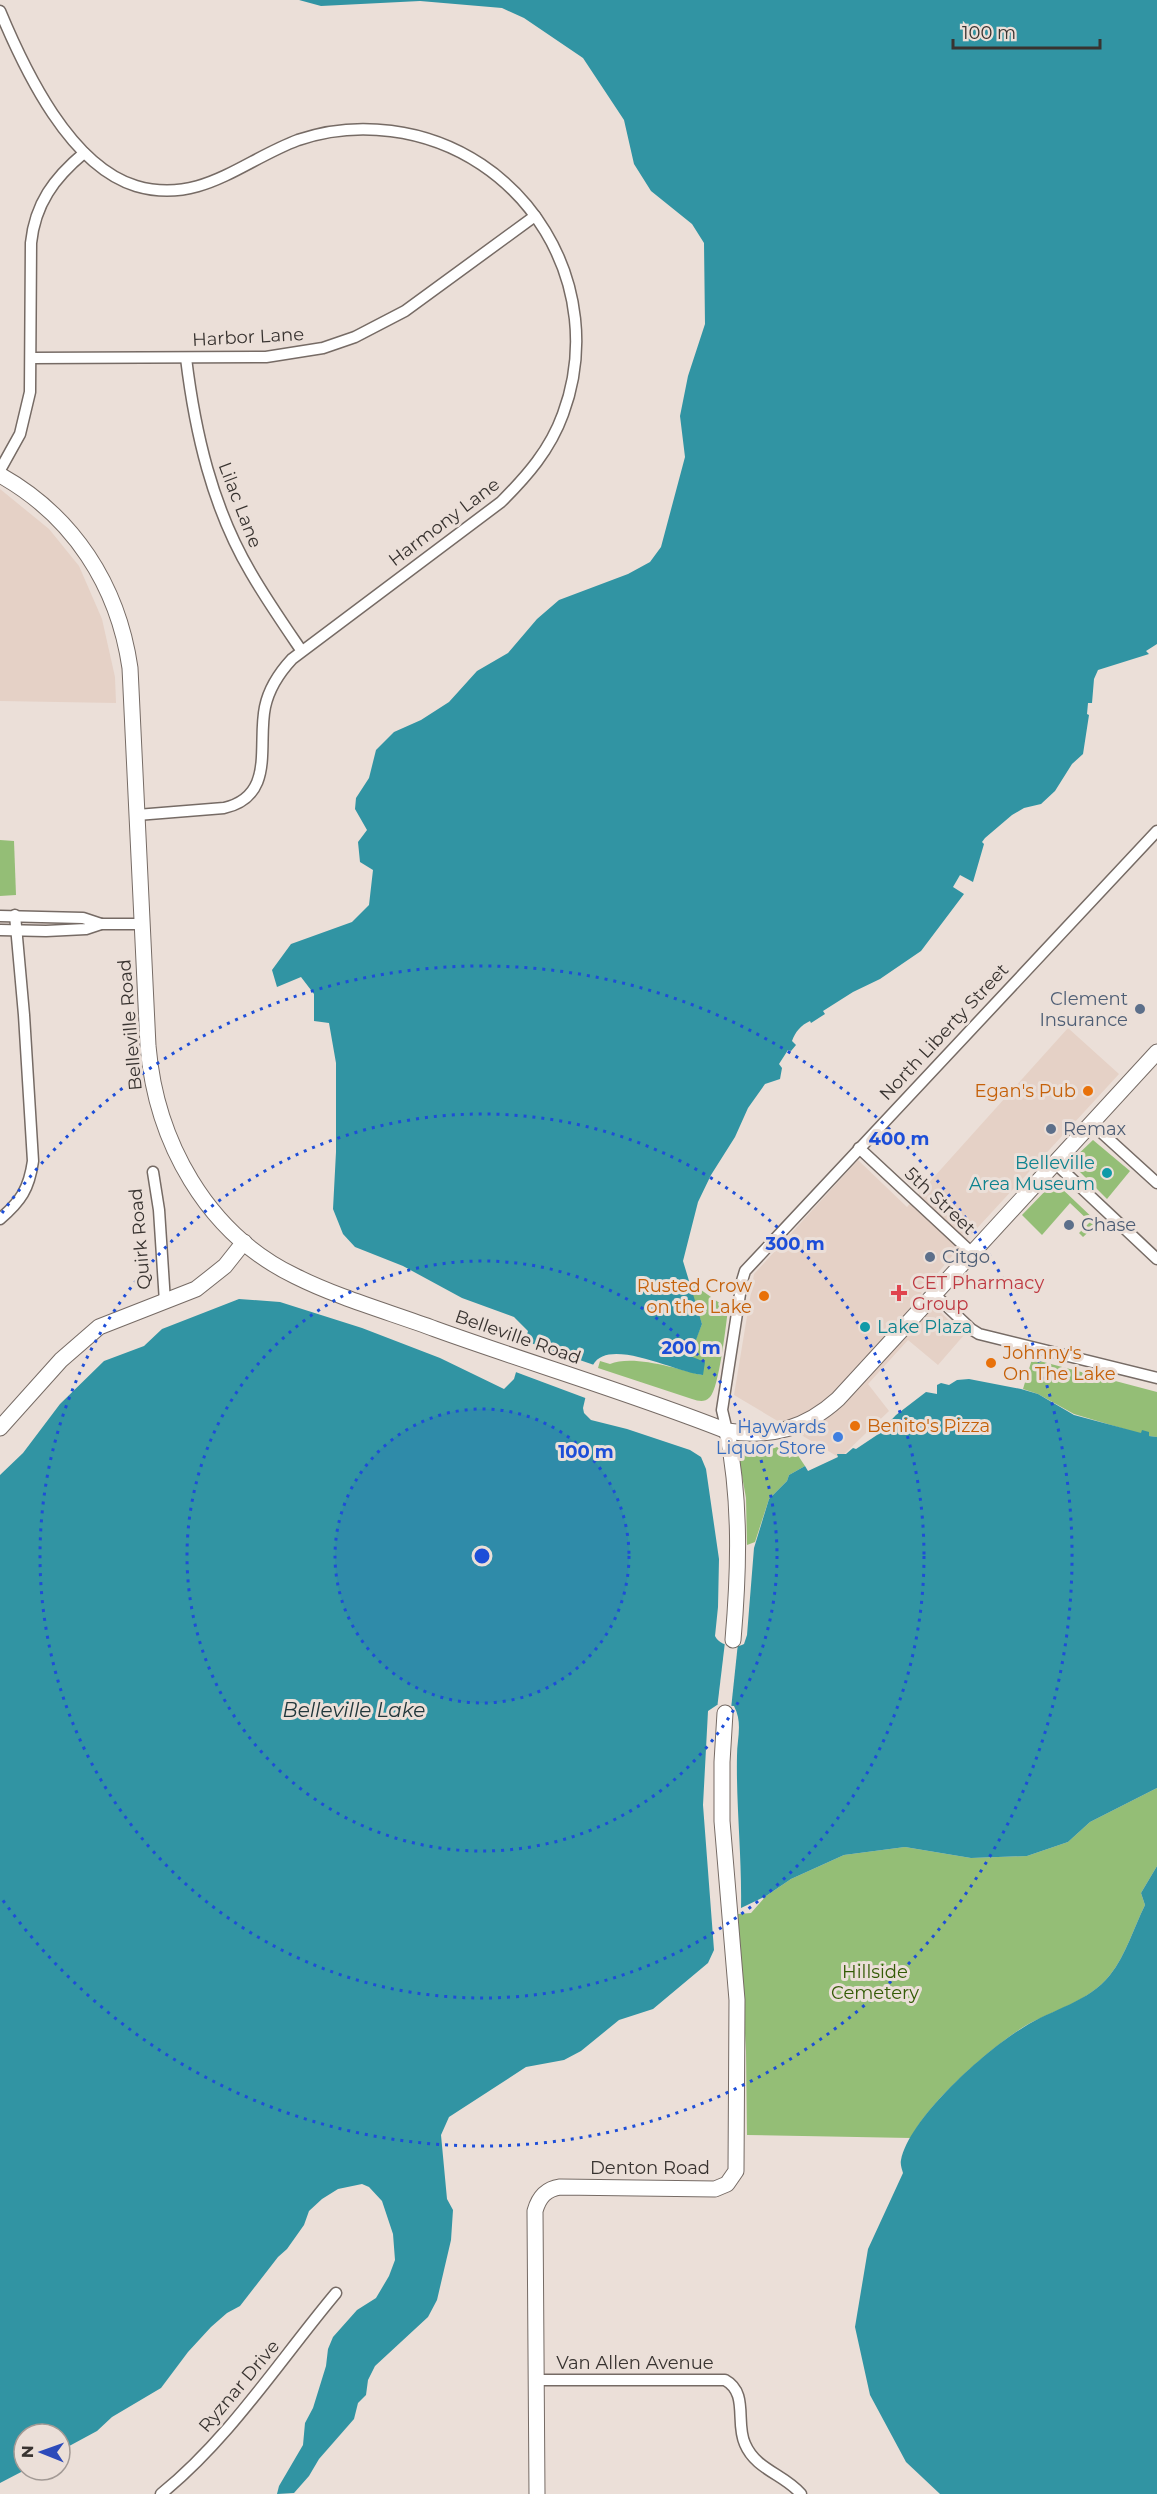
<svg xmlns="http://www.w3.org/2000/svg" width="1157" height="2494" viewBox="0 0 1157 2494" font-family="Montserrat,sans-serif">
  <rect width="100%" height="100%" fill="#ebdfd8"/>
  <!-- built -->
  <g fill="#e5d1c6">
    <polygon points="0,489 49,529 79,566 102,619 115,677 116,703 0,701"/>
    <polygon points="1068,1028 1119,1074 957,1250 921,1293 964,1335 938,1365 908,1340 868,1384 889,1411 840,1458 734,1395 754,1274 858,1160 907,1207"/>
  </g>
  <!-- green -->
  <g fill="#94be76">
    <polygon points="0,840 14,841 16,895 0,896"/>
    <polygon points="1093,1140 1130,1171 1107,1199 1070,1162"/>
    <polygon points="1052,1184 1057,1184 1098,1223 1083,1237 1079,1233 1090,1222 1070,1203 1042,1235 1022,1215"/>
    <path d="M 687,1280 L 728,1309 C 726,1325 719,1388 710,1397 C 704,1403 699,1401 692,1399 L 598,1368 L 600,1361 L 610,1364 C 633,1354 678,1369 702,1375 L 689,1356 L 702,1324 Z"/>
    <polygon points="1032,1359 1157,1392 1157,1437 1148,1436 1149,1432 1141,1434 1074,1414 1038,1394 1023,1389"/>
    <polygon points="785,1446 789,1458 797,1454 805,1466 789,1475 787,1481 769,1499 755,1542 747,1545 746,1498 739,1459 742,1452"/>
    <path d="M 1157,1788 L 1157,1866 L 1141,1893 L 1145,1905 C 1134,1927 1126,1955 1110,1975 C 1089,2002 1053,2010 1025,2026 C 991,2047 928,2102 911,2138 L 747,2135 L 746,2051 L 738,1914 L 751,1913 L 766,1896 L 791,1879 L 844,1855 L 905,1847 L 971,1858 L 1027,1856 L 1068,1842 L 1090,1822 Z"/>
  </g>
  <!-- water -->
  <g fill="#3194a3">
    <path d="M 299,0 L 1157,0 L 1157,644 L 1146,651 L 1149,654 L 1098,670 L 1094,679 L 1092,703 L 1088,703 L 1087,714 L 1089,715 L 1083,754 L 1072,764 L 1055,791 L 1041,804 L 1024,808 L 1012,815 L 985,838 L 982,842 L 984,844 L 973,882 L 960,875 L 953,887 L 964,894 L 921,951 L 880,979 L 853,992 L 823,1011 L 825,1014 L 811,1023 L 810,1021 C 801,1025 795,1032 792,1041 L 796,1045 L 791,1051 L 788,1050 L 779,1064 L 782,1068 L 780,1079 L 765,1084 L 748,1108 L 735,1137 L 711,1175 L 698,1202 L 683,1261 L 702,1324 L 690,1356 L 705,1362 L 703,1375 C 679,1374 609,1336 593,1365 L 583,1408 L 584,1413 L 591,1420 L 627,1429 L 690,1450 L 701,1457 L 706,1469 L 719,1559 L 718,1607 L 715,1636 C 719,1645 735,1649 744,1644 L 747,1635 L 754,1548 L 769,1499 L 787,1481 L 789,1475 L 805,1466 L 808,1471 L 838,1457 L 837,1454 L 846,1454 L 853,1448 L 856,1449 L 877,1435 L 896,1415 L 926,1392 L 937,1394 L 937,1385 L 941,1383 L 949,1385 L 957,1380 L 969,1379 L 1021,1389 L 1038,1394 L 1074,1415 L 1141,1433 L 1142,1430 L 1149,1432 L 1149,1436 L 1157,1437 L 1157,1788 L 1090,1822 L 1068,1842 L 1027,1856 L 971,1858 L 905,1847 L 844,1855 L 791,1879 L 766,1896 L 741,1908 C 742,1857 736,1806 737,1756 C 737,1738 743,1723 734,1706 L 717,1705 L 708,1711 L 703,1805 L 714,1950 L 708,1963 L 653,2009 L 619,2020 L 581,2051 L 564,2060 L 526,2067 L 449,2117 L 441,2135 L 447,2199 L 453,2210 L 451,2240 L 437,2300 L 428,2317 L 375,2366 L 368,2380 L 366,2395 L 358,2403 L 354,2419 L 319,2459 L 309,2476 L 294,2493 L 277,2494 L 279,2486 L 303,2445 L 305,2423 L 313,2408 L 326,2366 L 328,2349 L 333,2337 L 357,2310 L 376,2298 L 389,2276 L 395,2260 L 393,2234 L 382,2201 L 369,2187 L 362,2184 L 338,2189 L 322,2199 L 309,2211 L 304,2225 L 287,2249 L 278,2257 L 240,2306 L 227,2313 L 211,2327 L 188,2352 L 161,2388 L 112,2417 L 97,2431 L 60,2451 L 60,2434 L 24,2434 L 25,2470 L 0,2483 L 0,1475 L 23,1453 L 60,1404 L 104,1361 L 144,1346 L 162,1329 L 239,1299 L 280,1302 L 362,1328 L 440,1358 L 504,1389 L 514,1379 L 528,1331 L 514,1317 L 462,1298 L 403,1266 L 355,1247 L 343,1234 L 333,1209 L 336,1152 L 336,1063 L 329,1023 L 314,1021 L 314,994 L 301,977 L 277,987 L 272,970 L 291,944 L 352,922 L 369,905 L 373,870 L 360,862 L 358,842 L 367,830 L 355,809 L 356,798 L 369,778 L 376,750 L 394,732 L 421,720 L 449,702 L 477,671 L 508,653 L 537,619 L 559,600 L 628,574 L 650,562 L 661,547 L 685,457 L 680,416 L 688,376 L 705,324 L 704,243 L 692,224 L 651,191 L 634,164 L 624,120 L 583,58 L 524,18 L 502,8 L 420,1 L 321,6 Z"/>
    <path d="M 1157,1866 L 1157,2494 L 940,2494 L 906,2462 L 870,2395 L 855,2327 L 868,2249 L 903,2173 C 902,2169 900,2164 901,2160 C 910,2117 987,2049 1024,2027 C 1052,2009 1089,2002 1110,1975 C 1126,1955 1134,1927 1145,1905 L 1141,1893 Z"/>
  </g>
  <!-- pier -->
  <g fill="#ebdfd8">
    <polygon points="522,1340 597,1366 588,1399 513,1371"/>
    <polygon points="725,1642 738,1643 731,1709 717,1709"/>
  </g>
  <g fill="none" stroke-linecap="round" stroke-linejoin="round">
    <!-- street casing -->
    <g stroke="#766b65" stroke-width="13">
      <g id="street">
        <path d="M 0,11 C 25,71 70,166 136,186 C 200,205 242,161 298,140 C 327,130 360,127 391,131 C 526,148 610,287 563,414 C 550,450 527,476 501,502 L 292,659 C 279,673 269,688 265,707 C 257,745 276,796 224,808 L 137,815"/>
        <polyline points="31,358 266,357 323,348 355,337 405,311 535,216"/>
        <path d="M 186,358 C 195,432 212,507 251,573 C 266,599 284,625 301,650"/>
        <path d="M 0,470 L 20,434 L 30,392 L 31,243 C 35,204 54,178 84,153"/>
        <polyline points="0,916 83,918 101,924"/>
        <polyline points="0,930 46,931 86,929 101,924 142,924"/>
        <polyline points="1091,1123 1157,1183"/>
        <polyline points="859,1148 972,1253"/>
        <polyline points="1055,1163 1157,1259"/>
        <polyline points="153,1172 159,1210 165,1302"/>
        <path d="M 0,1219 C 21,1201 29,1189 33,1161 L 24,1015 L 15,915"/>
        <polyline points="934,1294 971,1329 979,1334 1157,1378"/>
        <polyline points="727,1431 722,1410 742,1281 745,1271 1157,831"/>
        <path d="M 538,2380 L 725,2380 C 749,2393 735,2423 745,2444 C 756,2470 784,2474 801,2494"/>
        <path d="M 161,2494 C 230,2438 279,2361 336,2293"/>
      </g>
    </g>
    <!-- secondary casing -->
    <g stroke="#766b65" stroke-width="17">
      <g id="secondary">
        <path d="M 0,475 C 73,516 118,585 130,668 L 148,1046 C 156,1141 206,1233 295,1276 C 339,1298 389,1312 435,1329 C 532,1364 631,1393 727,1431 C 771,1438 805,1429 838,1399 L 1157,1052"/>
        <polyline points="0,1428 61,1360 99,1327 196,1289 225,1266 244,1242"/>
        <path d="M 727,1431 C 741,1501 739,1570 733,1640"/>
        <path d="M 537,2494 L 535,2211 C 539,2197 546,2189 560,2187 L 715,2189 L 727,2184 L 736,2171 L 737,2000 L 722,1821 L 722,1762 L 725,1713"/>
      </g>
    </g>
    <!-- street -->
    <use href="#street" stroke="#fff" stroke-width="10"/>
    <!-- secondary -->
    <use href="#secondary" stroke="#fff" stroke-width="15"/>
  </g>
  <!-- distance rings -->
  <circle cx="482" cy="1556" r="147" fill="#1d4ed8" fill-opacity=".12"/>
  <g fill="none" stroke="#1d4ed8" stroke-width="3" stroke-dasharray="3 6">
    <circle cx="482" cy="1556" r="147"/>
    <circle cx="482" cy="1556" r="295"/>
    <circle cx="482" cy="1556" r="442"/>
    <path d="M2 1213A590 590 0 1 1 2 1899"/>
  </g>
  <!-- markers -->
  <g fill="#5c6f8a" stroke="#ebdfd8" stroke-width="2">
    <circle cx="1140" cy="1009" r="6"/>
    <circle cx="1051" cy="1129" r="6"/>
    <circle cx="1069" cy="1225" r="6"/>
    <circle cx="930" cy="1257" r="6"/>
  </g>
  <g fill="#e8710a" stroke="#ebdfd8" stroke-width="2">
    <circle cx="1088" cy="1091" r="6"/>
    <circle cx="764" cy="1296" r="6"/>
    <circle cx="991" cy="1363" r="6"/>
    <circle cx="855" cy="1426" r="6"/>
  </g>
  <g fill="#0f9aa8" stroke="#ebdfd8" stroke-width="2">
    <circle cx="1107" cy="1173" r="6"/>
    <circle cx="865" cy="1327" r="6"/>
  </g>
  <path fill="#e0444e" stroke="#ebdfd8" stroke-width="2" d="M896 1284h6v6h6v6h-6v6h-6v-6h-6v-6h6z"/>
  <circle fill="#3f7fe0" stroke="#ebdfd8" stroke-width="2" cx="838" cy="1437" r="6"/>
  <g text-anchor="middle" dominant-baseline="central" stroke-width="6" stroke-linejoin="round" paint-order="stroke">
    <!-- street labels -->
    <g font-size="18" fill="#383330" stroke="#ebdfd8">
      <text transform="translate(248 337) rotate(-3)">Harbor Lane</text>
      <text transform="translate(240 505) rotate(69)">Lilac Lane</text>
      <text transform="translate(444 522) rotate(-37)">Harmony Lane</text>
      <text transform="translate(130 1025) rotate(-95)">Belleville Road</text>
      <text transform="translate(944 1032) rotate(-47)">North Liberty Street</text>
      <text transform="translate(940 1201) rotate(43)">5th Street</text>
      <text transform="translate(140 1239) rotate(-95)">Quirk Road</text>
      <text transform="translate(518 1337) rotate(19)">Belleville Road</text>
      <text x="650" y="2168">Denton Road</text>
      <text x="635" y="2363">Van Allen Avenue</text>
      <text transform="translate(239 2386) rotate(-50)">Ryznar Drive</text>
    </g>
    <!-- service labels -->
    <g font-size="18" fill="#4e5e75" stroke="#ebdfd8" text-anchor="start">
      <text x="1128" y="999" text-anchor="end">Clement<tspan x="1128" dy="21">Insurance</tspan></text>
      <text x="1063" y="1129">Remax</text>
      <text x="1081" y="1225">Chase</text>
      <text x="942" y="1257">Citgo</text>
    </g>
    <!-- food labels -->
    <g font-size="18" fill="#c56008" stroke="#ebdfd8" text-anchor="end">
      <text x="1076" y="1091">Egan's Pub</text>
      <text x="752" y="1286">Rusted Crow<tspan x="752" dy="21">on the Lake</tspan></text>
      <text x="1003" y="1353" text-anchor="start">Johnny's<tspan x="1003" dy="21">On The Lake</tspan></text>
      <text x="867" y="1426" text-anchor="start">Benito's Pizza</text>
    </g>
    <!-- culture labels -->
    <g font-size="18" fill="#0d838f" stroke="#ebdfd8" text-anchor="end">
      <text x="1095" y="1163">Belleville<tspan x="1095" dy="21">Area Museum</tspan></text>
      <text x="877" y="1327" text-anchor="start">Lake Plaza</text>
    </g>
    <!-- health labels -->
    <g font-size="18" fill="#be3a42" stroke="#ebdfd8" text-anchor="start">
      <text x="912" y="1283">CET Pharmacy<tspan x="912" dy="21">Group</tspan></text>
    </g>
    <!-- shop labels -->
    <g font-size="18" fill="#366cbe" stroke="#ebdfd8" text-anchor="end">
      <text x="826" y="1427">Haywards<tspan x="826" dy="21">Liquor Store</tspan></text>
    </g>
    <!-- park labels -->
    <g font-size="18" fill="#345b06" stroke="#ebdfd8">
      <text x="875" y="1972">Hillside<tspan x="875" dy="21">Cemetery</tspan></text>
    </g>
    <!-- water labels -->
    <g font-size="20" font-style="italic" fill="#21373b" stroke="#ebdfd8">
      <text x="354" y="1710">Belleville Lake</text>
    </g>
  </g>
  <circle cx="482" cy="1556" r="9" fill="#1d4ed8" stroke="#ebdfd8" stroke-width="3"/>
  <g font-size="18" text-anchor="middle" font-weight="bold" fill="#1d4ed8" stroke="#ebdfd8" stroke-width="6" stroke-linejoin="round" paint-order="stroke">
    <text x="899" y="1145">400 m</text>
    <text x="795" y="1250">300 m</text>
    <text x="691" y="1354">200 m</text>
    <text x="586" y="1458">100 m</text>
  </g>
  <!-- north arrow -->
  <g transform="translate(42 2452) rotate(271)"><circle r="28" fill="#ebdfd8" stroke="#a39a95" stroke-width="1.5"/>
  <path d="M0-4.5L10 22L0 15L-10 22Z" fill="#2c4aba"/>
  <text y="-9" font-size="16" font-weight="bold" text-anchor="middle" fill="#383330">N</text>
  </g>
  <!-- scale -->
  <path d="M953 39v9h147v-9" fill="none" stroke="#383330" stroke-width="3"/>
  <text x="962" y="39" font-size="18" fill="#383330" stroke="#ebdfd8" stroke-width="4.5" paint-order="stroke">100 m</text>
</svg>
